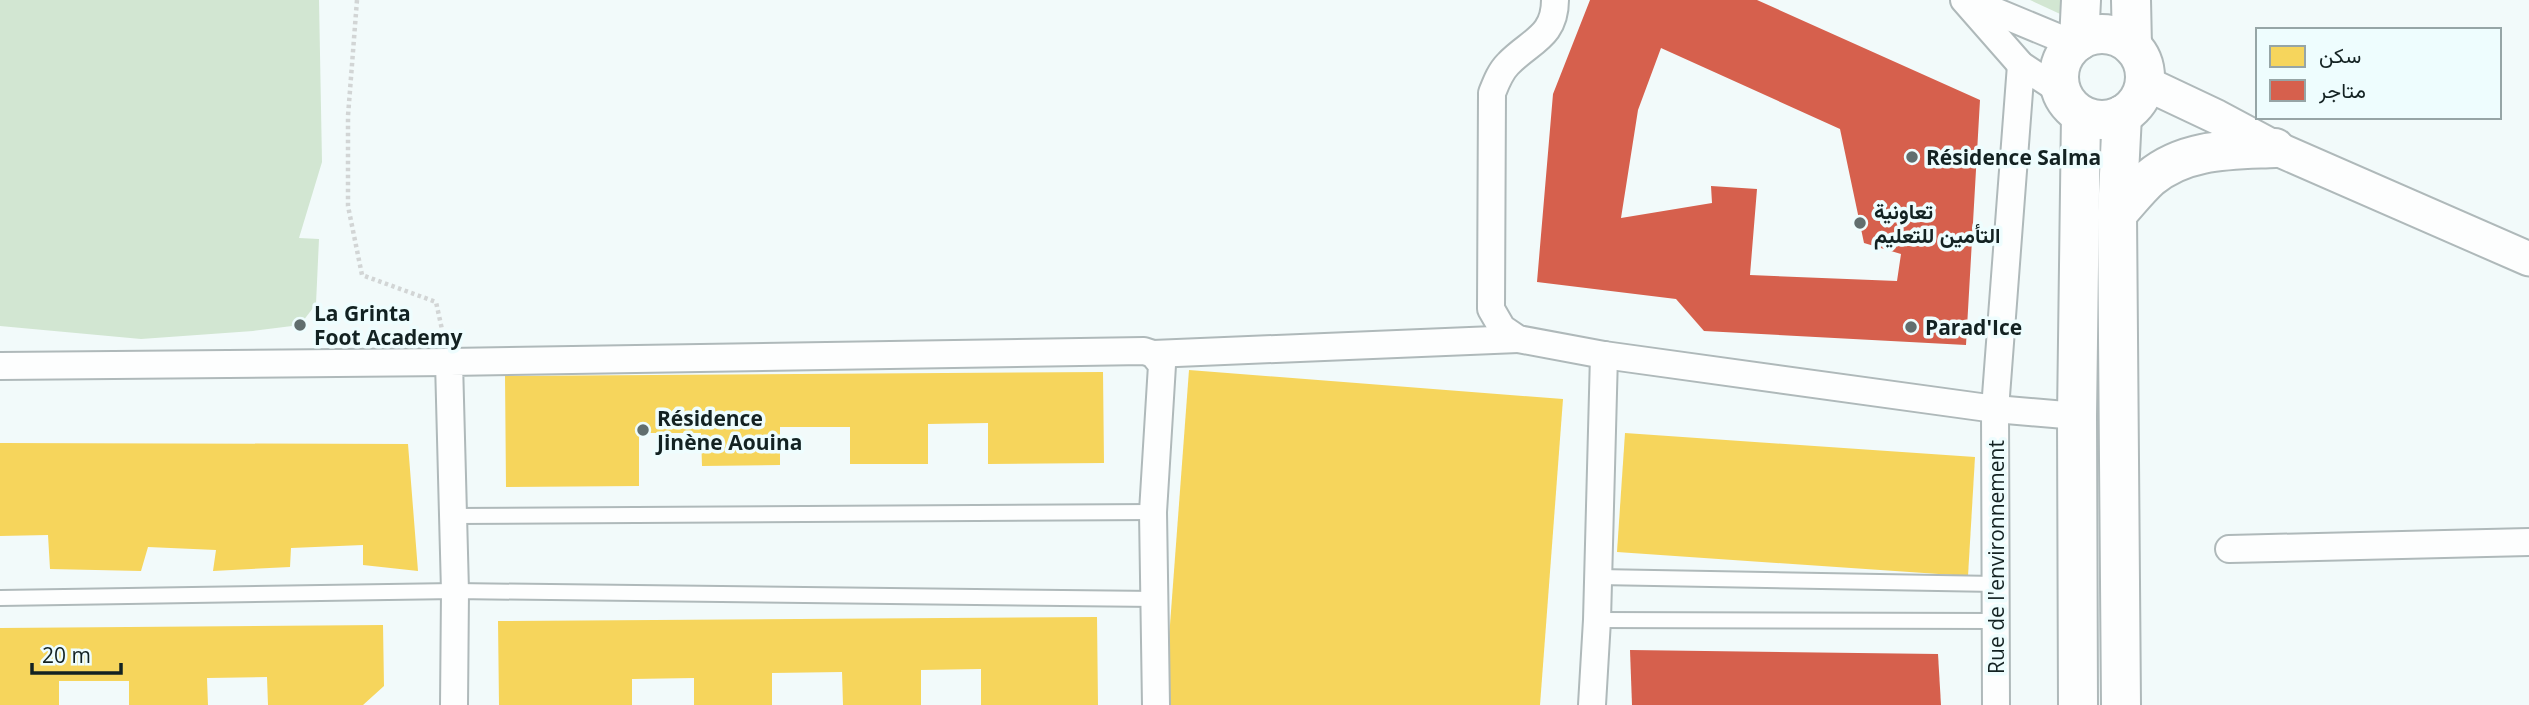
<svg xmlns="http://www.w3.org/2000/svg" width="2529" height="705" viewBox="0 0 2529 705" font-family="'Open Sans',Vazirmatn,sans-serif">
  <rect width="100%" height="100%" fill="#f2fafa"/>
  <!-- green -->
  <g fill="#d2e6d2">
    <polygon points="0,0 319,0 322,162 299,238 319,239 316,304 300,325 253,331 141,339 0,326"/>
    <polygon points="2030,0 2071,0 2071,19"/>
  </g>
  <!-- homes -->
  <g fill="#f6d55c">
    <polygon points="1189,370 1563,399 1540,705 1164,705"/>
    <polygon points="1103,372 1104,463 988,464 988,423 928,424 928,464 850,464 850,427 780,427 780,465 702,466 701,433 639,433 639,486 506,487 505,376"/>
    <polygon points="1625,433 1975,457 1968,576 1617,552"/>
    <polygon points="0,443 408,444 418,571 363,565 363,545 291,548 290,567 213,571 216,550 148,547 141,571 50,569 48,535 0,536"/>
    <polygon points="1097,617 1098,705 981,705 981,669 921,670 921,705 843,705 842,672 772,673 772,705 694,705 694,678 632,679 632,705 499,705 498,621"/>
    <polygon points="383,625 384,686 363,705 268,705 267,677 207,678 208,705 129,705 129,681 59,681 59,705 0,705 0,628"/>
  </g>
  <!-- shops -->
  <g fill="#d6604d" fill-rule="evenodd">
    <path d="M 1590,0 L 1757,0 L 1980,100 L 1966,345 L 1704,331 L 1676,299 L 1537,282 L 1553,94 ZM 1661,48 L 1840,129 L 1864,243 L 1901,254 L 1897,281 L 1750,275 L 1757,189 L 1711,186 L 1712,203 L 1621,218 L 1638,110 Z"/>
    <polygon points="1630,650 1938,654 1941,705 1632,705"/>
  </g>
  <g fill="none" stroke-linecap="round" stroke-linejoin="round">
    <!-- service casing -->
    <g stroke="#afb9ba" stroke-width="18">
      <g id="service">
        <polyline points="453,516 1153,512"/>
        <polyline points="1598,577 1996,584"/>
        <polyline points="0,598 455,591 1156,599"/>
        <polyline points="1597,620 1996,621"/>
      </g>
    </g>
    <!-- minor casing -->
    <g stroke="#afb9ba" stroke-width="30">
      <g id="minor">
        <path d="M 1555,0 C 1555,37 1530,41 1508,64 C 1500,72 1496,83 1492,93 L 1491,309 L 1502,328 L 1518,339 L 1604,355 L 1995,409 L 2077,416"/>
        <polyline points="1964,0 2021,65 2062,92"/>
        <polyline points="1968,0 2074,44"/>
        <polyline points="1153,354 1518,339"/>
        <polyline points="0,366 449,362"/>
        <polyline points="2229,549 2529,542"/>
        <polyline points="454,705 455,591 449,362 1144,351 1153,354 1162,365 1153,512 1156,705"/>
        <polyline points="1592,705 1597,620 1604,355"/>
        <polyline points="1996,705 1995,409 2021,65"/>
      </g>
    </g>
    <!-- tertiary casing -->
    <g stroke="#afb9ba" stroke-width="37">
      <polyline id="tertiary" points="2145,83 2217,117 2275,148 2529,259"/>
    </g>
    <!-- secondary casing -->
    <g stroke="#afb9ba" stroke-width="42">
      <g id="secondary">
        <polyline points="2131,0 2132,46"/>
        <circle cx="2102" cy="77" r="43"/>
        <polyline points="2079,41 2081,0"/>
        <path d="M 2117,214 C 2128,202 2138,189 2150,178 C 2186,148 2232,150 2275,148"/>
        <polyline points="2078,705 2077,416 2081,115"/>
        <polyline points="2121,705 2117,214 2122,115"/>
      </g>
    </g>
    <!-- path -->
    <polyline stroke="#d2d5d5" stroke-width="4.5" stroke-dasharray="3.5 3.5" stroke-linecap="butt" points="357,0 348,116 348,206 362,275 436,302 443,334"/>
    <!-- service -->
    <use href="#service" stroke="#fdfefe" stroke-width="14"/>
    <!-- minor -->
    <use href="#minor" stroke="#fdfefe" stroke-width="26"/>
    <!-- tertiary -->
    <use href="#tertiary" stroke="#fdfefe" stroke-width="33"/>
    <!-- secondary -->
    <use href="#secondary" stroke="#fdfefe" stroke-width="38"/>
  </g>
  <!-- markers -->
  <g fill="#616e6e" stroke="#eefdfe" stroke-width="2.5">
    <circle cx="1912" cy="157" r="7"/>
    <circle cx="1860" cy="223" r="7"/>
    <circle cx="300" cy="325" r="7"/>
    <circle cx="1911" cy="327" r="7"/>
    <circle cx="643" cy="430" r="7"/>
  </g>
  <g text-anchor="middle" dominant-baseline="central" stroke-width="7" stroke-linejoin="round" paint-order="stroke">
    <!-- poi labels -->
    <g font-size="21" font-weight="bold" fill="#132222" stroke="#eefdfe" text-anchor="start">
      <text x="1926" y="157">Résidence Salma</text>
      <text x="1874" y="211">تعاونية<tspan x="1874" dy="24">التأمين للتعليم</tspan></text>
      <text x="314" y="313">La Grinta<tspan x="314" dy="24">Foot Academy</tspan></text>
      <text x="1925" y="327">Parad'Ice</text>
      <text x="657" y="418">Résidence<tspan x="657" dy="24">Jinène Aouina</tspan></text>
    </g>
    <!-- street labels -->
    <g font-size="21" fill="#132222" stroke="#eefdfe">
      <text transform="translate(1996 557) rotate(-90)">Rue de l'environnement</text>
    </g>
  </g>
  <!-- legend -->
  <rect x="2256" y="28" width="245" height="91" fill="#eefdfe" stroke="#96a5a6" stroke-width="2"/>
  <rect x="2270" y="46" width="35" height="21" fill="#f6d55c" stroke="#96a5a6" stroke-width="2"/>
  <text x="2319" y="63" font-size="21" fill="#132222">سكن</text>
  <rect x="2270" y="80" width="35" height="21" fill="#d6604d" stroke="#96a5a6" stroke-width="2"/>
  <text x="2319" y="98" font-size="21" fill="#132222">متاجر</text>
  <!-- scale -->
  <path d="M32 663v10h89v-10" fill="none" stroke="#132222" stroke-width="3.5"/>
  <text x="42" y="663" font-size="21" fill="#132222" stroke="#eefdfe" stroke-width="5" paint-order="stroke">20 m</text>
</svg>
